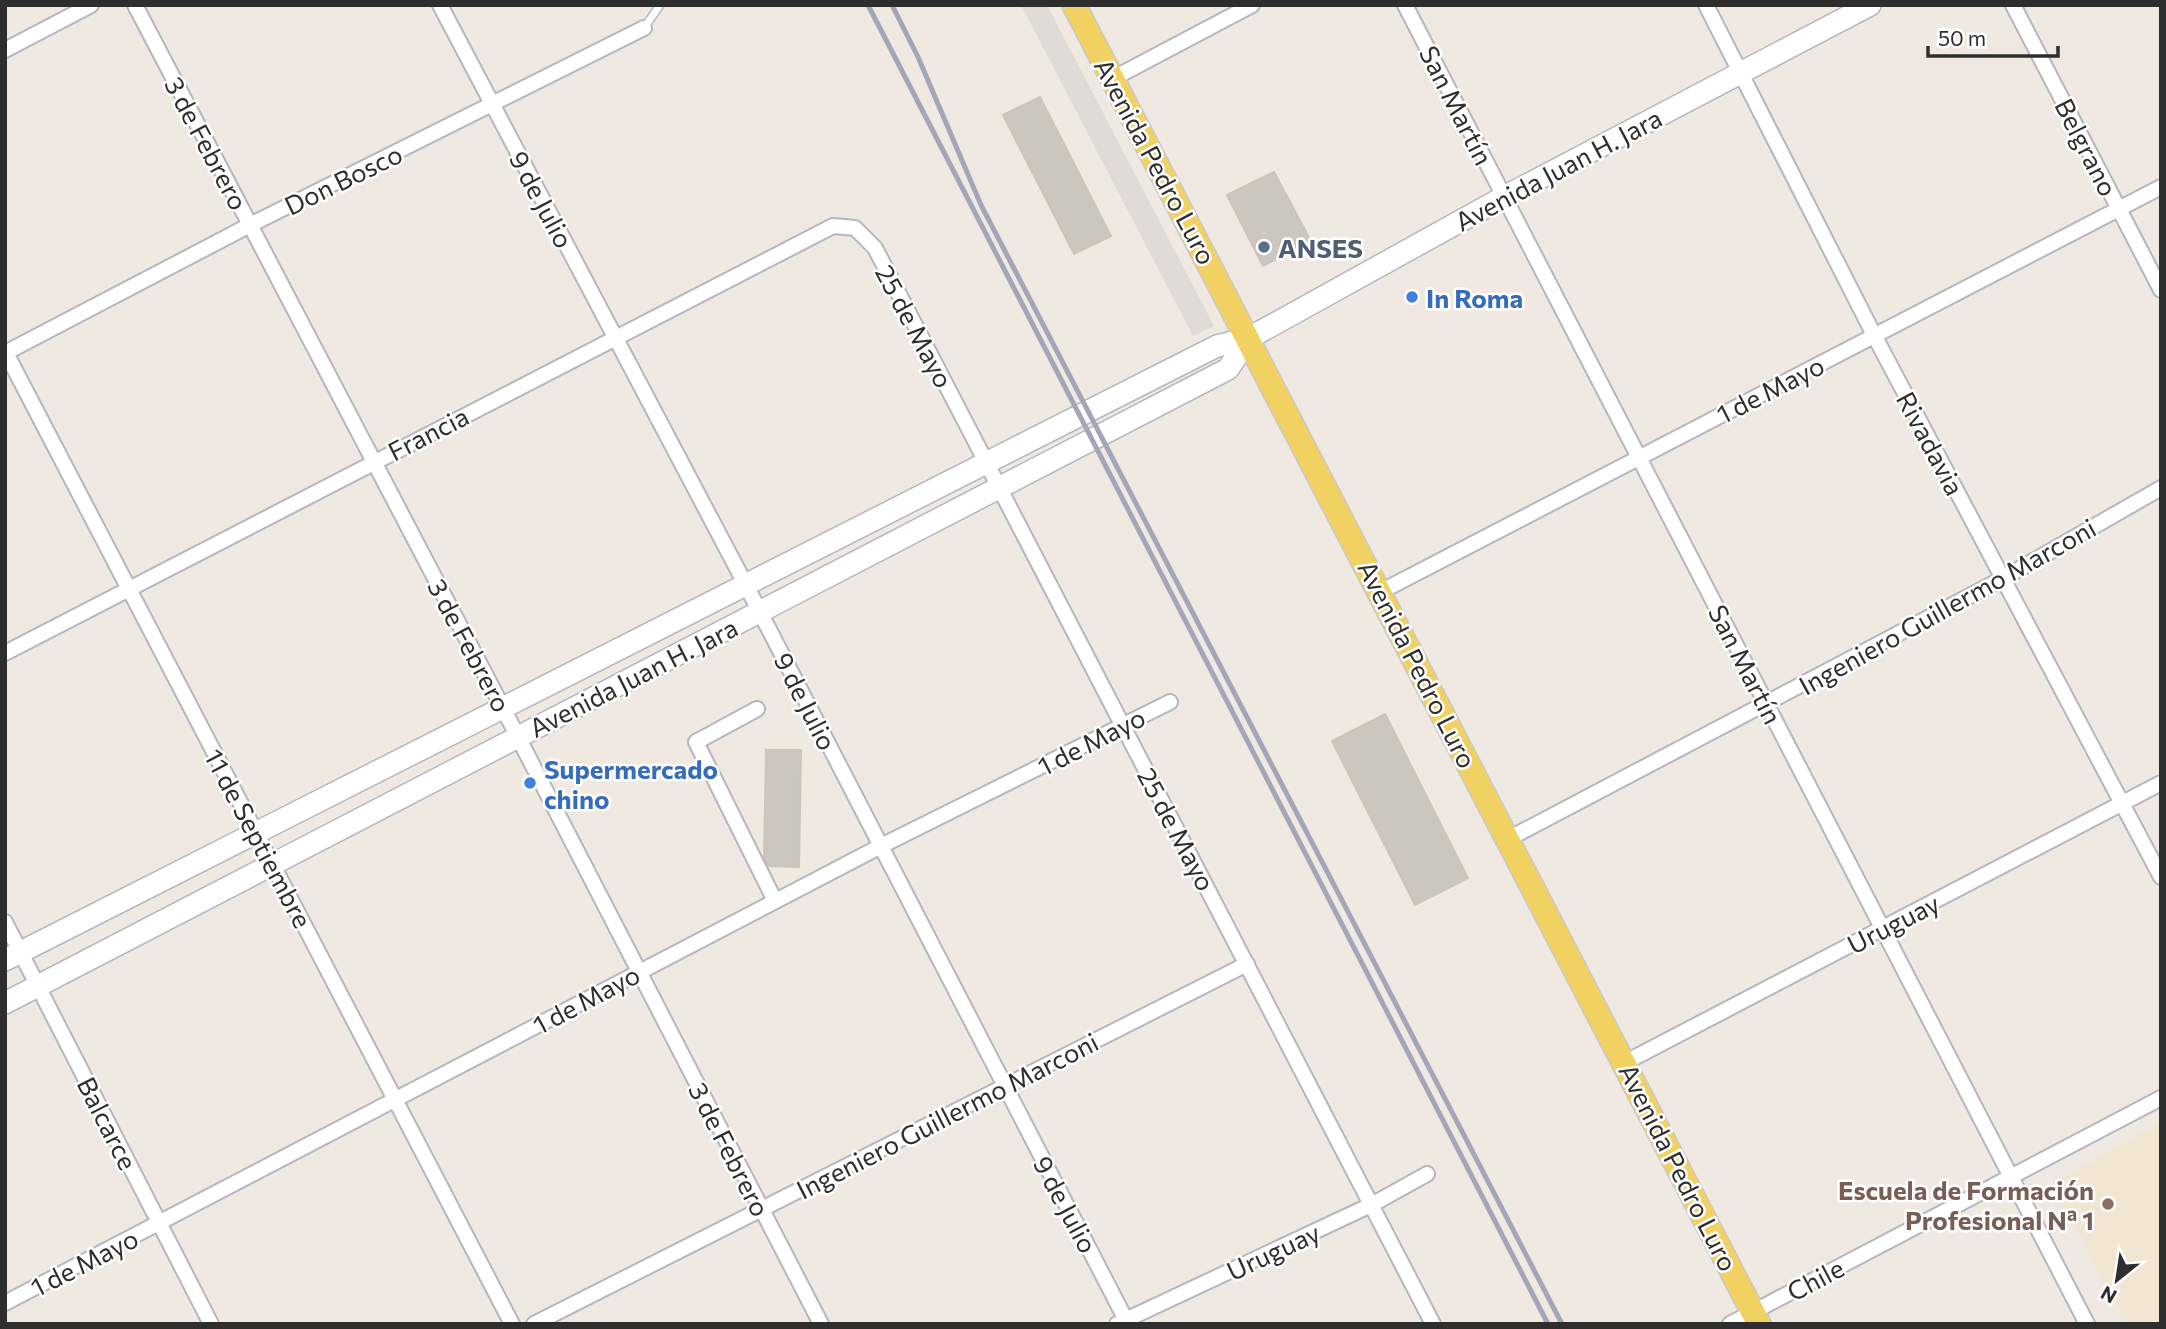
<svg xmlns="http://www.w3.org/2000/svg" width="2166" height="1329" viewBox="0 0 2166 1329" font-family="Commissioner,sans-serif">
  <rect width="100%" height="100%" fill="#efe9e1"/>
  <!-- education -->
  <polygon fill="#f0e6d1" points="2161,1122 2161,1324 2127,1324 2052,1184"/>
  <!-- plaza -->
  <polygon fill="#dfdcd8" points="1021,5 1047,5 1214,326 1193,336"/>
  <!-- building -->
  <g fill="#cbc7bf" stroke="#cbc5ba" stroke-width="2">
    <polygon points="1040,97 1111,236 1074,254 1003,115"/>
    <polygon points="1274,172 1311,241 1263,266 1227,195"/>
    <polygon points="1385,714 1468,878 1415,905 1332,741"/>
    <polygon points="766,750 801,750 799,867 768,866 764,858"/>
  </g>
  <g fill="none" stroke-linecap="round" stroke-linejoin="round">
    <!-- lane casing -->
    <g stroke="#b4b7c1" stroke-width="10">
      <polyline id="lane" points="644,28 660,5"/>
    </g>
    <!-- street casing -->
    <g stroke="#b4b7c1" stroke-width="18">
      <g id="street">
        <polyline points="135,5 518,737 821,1324"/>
        <polyline points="440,5 760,612 1128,1324"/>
        <polyline points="1405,5 2087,1324"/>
        <polyline points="1706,5 1874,335 2161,877"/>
        <polyline points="2013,5 2161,290"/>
        <polyline points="5,50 91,5"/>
        <polyline points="1112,79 1252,5"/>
        <polyline points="5,351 512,1324"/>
        <polyline points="5,353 250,225 644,28"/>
        <polyline points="1380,592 2161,187"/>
        <polyline points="5,653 833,226 855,228 875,248 1433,1324"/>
        <polyline points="757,709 696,742 775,901"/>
        <polyline points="1508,839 2002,579 2161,488"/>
        <polyline points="5,922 211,1324"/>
        <polyline points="1624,1063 2161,783"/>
        <polyline points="5,1303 881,846 1170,702"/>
        <polyline points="534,1324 1247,964"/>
        <polyline points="1117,1324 1373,1204 1427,1174"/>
        <polyline points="1730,1324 2161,1098"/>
      </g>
    </g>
    <!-- secondary casing -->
    <g stroke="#b4b7c1" stroke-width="24">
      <g id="secondary">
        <polyline points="5,960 1217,346 1249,338 1504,197 1870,5"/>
        <polyline points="5,1003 1228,369 1249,338"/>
      </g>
    </g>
    <!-- primary casing -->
    <g stroke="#c9c9c9" stroke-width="26">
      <polyline id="primary" points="1074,5 1759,1324"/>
    </g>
    <!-- lane -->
    <use href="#lane" stroke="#fff" stroke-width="7"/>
    <!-- street -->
    <use href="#street" stroke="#fff" stroke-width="14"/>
    <!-- secondary -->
    <use href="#secondary" stroke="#fff" stroke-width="21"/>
    <!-- primary -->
    <use href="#primary" stroke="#f2d163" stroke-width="23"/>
    <!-- rail -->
    <g stroke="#a3a6b8" stroke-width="5">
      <polyline points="868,5 1548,1324"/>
      <polyline points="892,5 918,57 981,205 1562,1324"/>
    </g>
  </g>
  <!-- markers -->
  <circle fill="#5c6f8a" stroke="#fff" stroke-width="2.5" cx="1264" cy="247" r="7"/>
  <g fill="#3f7fe0" stroke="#fff" stroke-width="2.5">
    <circle cx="1412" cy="297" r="7"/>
    <circle cx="530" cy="783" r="7"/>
  </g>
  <circle fill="#8d6e63" stroke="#fff" stroke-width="2.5" cx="2108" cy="1204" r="7"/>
  <g text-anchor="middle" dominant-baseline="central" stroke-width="5" stroke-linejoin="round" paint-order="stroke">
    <!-- street labels -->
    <g font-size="26" fill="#2e2e2e" stroke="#fff">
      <text transform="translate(1457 105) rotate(63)">San Martín</text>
      <text transform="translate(207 143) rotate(62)">3 de Febrero</text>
      <text transform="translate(2087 147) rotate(63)">Belgrano</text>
      <text transform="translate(1156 161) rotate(62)">Avenida Pedro Luro</text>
      <text transform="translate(1558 169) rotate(-28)">Avenida Juan H. Jara</text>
      <text transform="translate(343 179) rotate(-26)">Don Bosco</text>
      <text transform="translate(542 199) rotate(62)">9 de Julio</text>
      <text transform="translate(915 326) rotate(62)">25 de Mayo</text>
      <text transform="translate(1770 389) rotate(-27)">1 de Mayo</text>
      <text transform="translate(428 433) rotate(-27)">Francia</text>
      <text transform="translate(1931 443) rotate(62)">Rivadavia</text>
      <text transform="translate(1947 606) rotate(-29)">Ingeniero Guillermo Marconi</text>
      <text transform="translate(470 645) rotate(62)">3 de Febrero</text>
      <text transform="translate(1418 664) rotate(63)">Avenida Pedro Luro</text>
      <text transform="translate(1746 664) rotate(63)">San Martín</text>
      <text transform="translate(633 677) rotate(-27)">Avenida Juan H. Jara</text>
      <text transform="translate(806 701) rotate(63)">9 de Julio</text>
      <text transform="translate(1091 741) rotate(-27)">1 de Mayo</text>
      <text transform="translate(1177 829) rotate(62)">25 de Mayo</text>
      <text transform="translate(259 838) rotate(62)">11 de Septiembre</text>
      <text transform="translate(1893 923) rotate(-27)">Uruguay</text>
      <text transform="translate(586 999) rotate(-28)">1 de Mayo</text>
      <text transform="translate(947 1115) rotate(-27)">Ingeniero Guillermo Marconi</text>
      <text transform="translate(108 1123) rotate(63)">Balcarce</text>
      <text transform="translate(730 1149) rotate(63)">3 de Febrero</text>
      <text transform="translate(1679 1167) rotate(63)">Avenida Pedro Luro</text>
      <text transform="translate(1066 1204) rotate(62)">9 de Julio</text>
      <text transform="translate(1273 1251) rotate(-25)">Uruguay</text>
      <text transform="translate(84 1262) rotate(-27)">1 de Mayo</text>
      <text transform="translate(1815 1279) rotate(-28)">Chile</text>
    </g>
    <!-- service labels -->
    <g font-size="26" font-weight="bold" fill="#4e5e75" stroke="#fff" text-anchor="start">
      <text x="1278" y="247">ANSES</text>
    </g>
    <!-- shop labels -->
    <g font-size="26" font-weight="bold" fill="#366cbe" stroke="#fff" text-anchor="start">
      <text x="1426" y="297">In Roma</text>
      <text x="544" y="768">Supermercado<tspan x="544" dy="30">chino</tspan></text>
    </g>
    <!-- education labels -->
    <g font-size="26" font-weight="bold" fill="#785e54" stroke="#fff" text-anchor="end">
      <text x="2094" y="1189">Escuela de Formación<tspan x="2094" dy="30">Profesional Nª 1</tspan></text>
    </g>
  </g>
  <!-- border -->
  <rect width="2166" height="1329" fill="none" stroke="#2e2e2e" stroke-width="14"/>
  <!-- north arrow -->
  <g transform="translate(2117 1280) rotate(210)" stroke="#ffffff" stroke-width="5" paint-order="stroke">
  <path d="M0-5L12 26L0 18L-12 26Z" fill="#2e2e2e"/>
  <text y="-10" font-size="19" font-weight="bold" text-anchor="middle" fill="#2e2e2e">N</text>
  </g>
  <!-- scale -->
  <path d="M1928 46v10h130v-10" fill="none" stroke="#2e2e2e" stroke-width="3.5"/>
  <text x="1938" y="46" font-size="21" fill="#2e2e2e" stroke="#ffffff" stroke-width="5" paint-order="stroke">50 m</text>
</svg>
